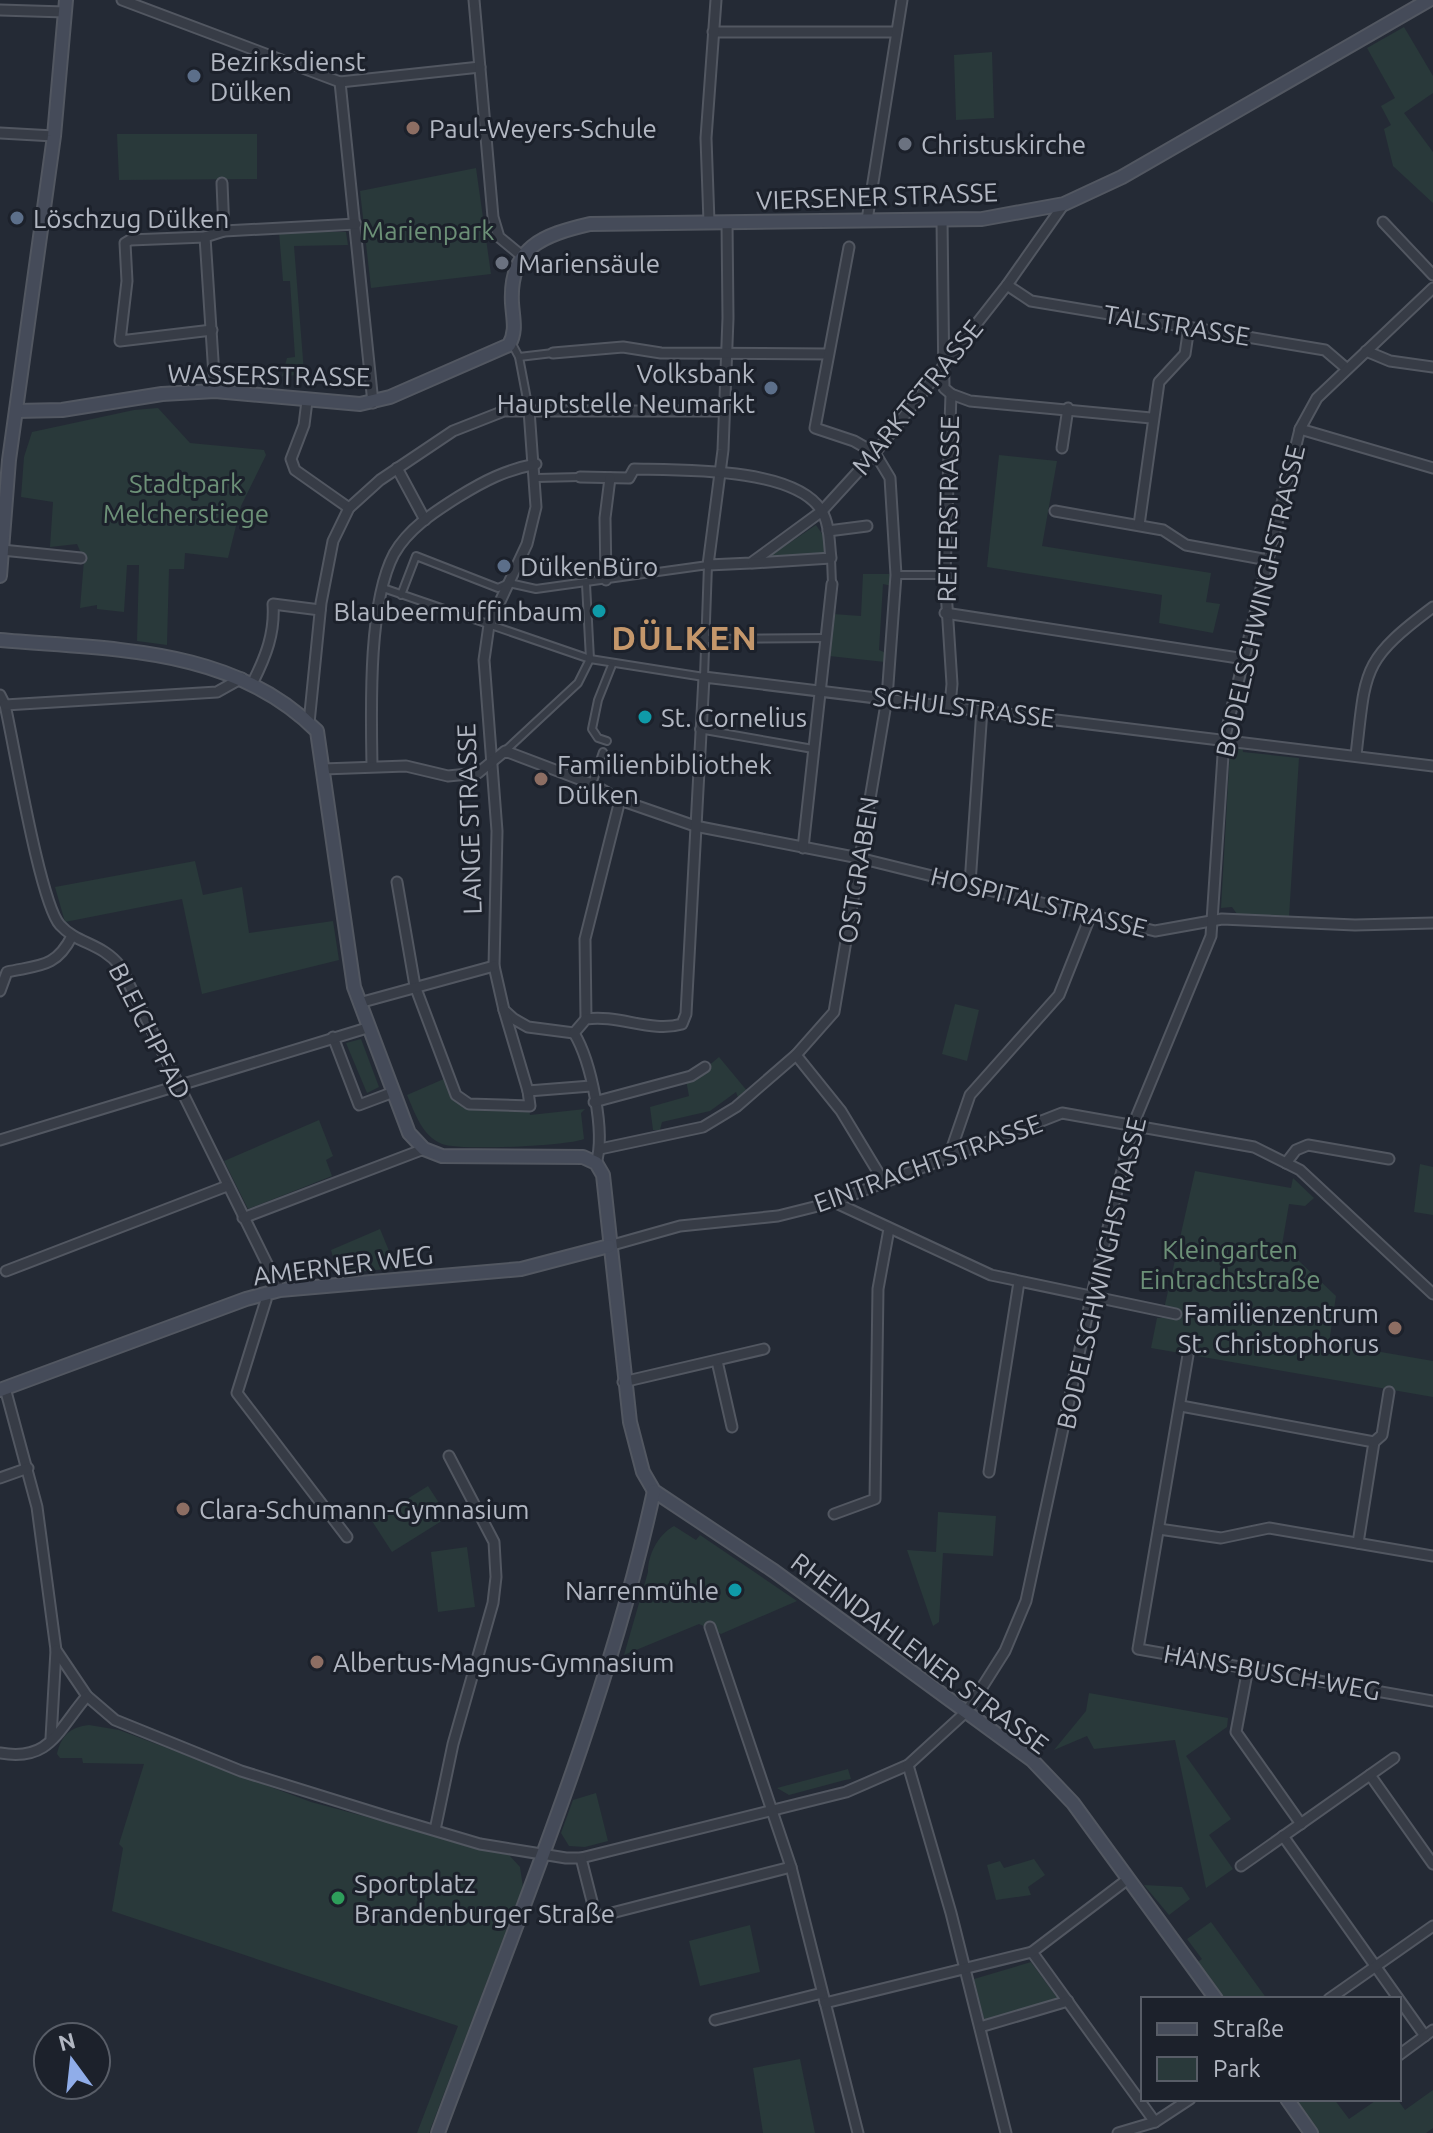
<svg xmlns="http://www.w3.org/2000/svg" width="1433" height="2133" viewBox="0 0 1433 2133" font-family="Ubuntu,sans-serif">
  <rect width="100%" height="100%" fill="#242a35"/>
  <!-- green -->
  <g fill="#29393a">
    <polygon points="1404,27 1433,76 1433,93 1404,113 1433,152 1433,203 1393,166 1384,129 1391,125 1381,106 1395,98 1367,48"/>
    <polygon points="992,52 994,118 956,120 954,55"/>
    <polygon points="117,134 257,134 257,179 119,180"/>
    <polygon points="476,168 491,274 371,288 360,191"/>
    <polygon points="279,232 346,232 348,245 294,246 304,372 301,375 282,376 287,358 295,357 290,281 283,281"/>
    <polygon points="158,408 190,443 264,450 266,455 241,506 228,558 185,553 184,569 169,569 167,645 137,641 139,565 127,565 124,612 97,609 97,605 80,608 84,560 77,544 50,547 53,502 21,497 24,457 32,432 134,410"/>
    <polygon points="999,455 1057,461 1042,546 1211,573 1206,602 1220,604 1213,633 1159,623 1162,595 987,567"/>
    <polygon points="816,525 825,538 825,555 767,558"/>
    <polygon points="863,574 892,574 892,586 883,584 879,650 886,653 885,662 829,656 833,614 861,616"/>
    <polygon points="1242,745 1243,752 1299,758 1289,917 1237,914 1232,907 1221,908 1230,750"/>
    <polygon points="195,861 203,895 242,887 249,933 333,921 339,960 202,994 182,899 65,922 55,887"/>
    <polygon points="955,1004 979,1010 967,1061 942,1054"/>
    <polygon points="361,1039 379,1087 367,1093 346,1043"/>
    <polygon points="719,1057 748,1092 739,1100 736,1092 710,1111 662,1122 660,1130 653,1130 650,1107 689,1096 686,1080 694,1078"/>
    <path d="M 446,1078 L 455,1101 L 463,1106 L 529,1108 L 530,1115 L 585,1109 L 581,1113 L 584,1139 C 567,1146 458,1151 442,1144 C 422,1136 415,1113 407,1095 Z"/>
    <polygon points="319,1120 333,1156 326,1160 332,1176 248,1209 224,1161"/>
    <polygon points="1420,1164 1433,1167 1433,1215 1414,1212"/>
    <polygon points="1195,1171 1291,1188 1293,1178 1314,1198 1305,1206 1289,1204 1282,1245 1336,1296 1329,1343 1433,1361 1433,1397 1151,1348 1157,1318 1162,1318"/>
    <polygon points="380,1229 396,1268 338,1274 331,1250"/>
    <polygon points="428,1486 448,1517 392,1552 372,1521"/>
    <polygon points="938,1512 996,1516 993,1556 943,1553 939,1622 933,1626 907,1550 936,1552"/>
    <path d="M 674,1526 L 696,1540 L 700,1535 L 797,1601 L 721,1634 L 699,1624 L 624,1655 L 648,1572 C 648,1554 658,1535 674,1526 Z"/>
    <polygon points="467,1547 475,1607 438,1612 431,1552"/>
    <polygon points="1089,1693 1228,1718 1227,1727 1186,1756 1231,1819 1209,1835 1233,1869 1206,1888 1175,1740 1094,1749 1087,1736 1054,1750 1086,1711"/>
    <path d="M 89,1725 L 119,1730 L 311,1802 L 509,1855 L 520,1867 L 523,1887 L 429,2133 L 417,2133 L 458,2026 L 112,1911 L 123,1848 L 119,1844 L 144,1764 L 83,1763 L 82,1758 L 60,1758 L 57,1754 C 61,1736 70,1727 89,1725 Z"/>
    <polygon points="848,1769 851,1779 845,1780 789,1795 777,1788"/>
    <polygon points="596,1793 608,1841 585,1847 569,1846 561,1833 573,1800"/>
    <polygon points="1034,1859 1045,1875 1028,1887 1031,1895 996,1900 987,1865 1000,1861 1004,1868"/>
    <polygon points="1144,1885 1182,1887 1190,1899 1169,1915"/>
    <polygon points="1211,1922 1267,1999 1222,1999 1198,1962 1202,1959 1187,1939"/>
    <polygon points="750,1925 760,1972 700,1986 689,1941"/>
    <polygon points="1031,1962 1058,1999 984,2020 974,1979"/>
    <polygon points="800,2059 815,2133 763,2133 753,2068"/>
    <polygon points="1433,2090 1433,2128 1426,2133 1317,2133 1293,2099 1334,2099 1349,2119 1378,2099 1397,2099 1405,2110"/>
  </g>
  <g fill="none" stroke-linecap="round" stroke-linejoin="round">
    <!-- pedestrian casing -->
    <g stroke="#525761" stroke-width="10">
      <g id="pedestrian">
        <polyline points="511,342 519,357 529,410"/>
        <polyline points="519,357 553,353"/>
        <polyline points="537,478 580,477"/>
        <polyline points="831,558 832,584"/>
        <polyline points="896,575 945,575"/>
        <polyline points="383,588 590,659 704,677 708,565 536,589 509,583 498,588 416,556 401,595"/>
        <polyline points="703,639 826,638"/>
        <polyline points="699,729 813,749"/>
        <polyline points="607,741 598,738 592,729 598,700 612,665"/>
        <polyline points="505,751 578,683 590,659 586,584"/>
        <polyline points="592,784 603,752"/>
      </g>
    </g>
    <!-- minor casing -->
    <g stroke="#525761" stroke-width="13">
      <g id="minor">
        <polyline points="122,0 340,82 480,67"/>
        <polyline points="474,0 493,217 499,237 522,256"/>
        <polyline points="0,10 65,12"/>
        <polyline points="713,32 896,32"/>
        <polyline points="340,82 373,403"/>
        <polyline points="0,133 54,136"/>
        <polyline points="222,183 224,231"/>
        <polyline points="942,219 944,388 951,394 945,575 952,684 950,705"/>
        <polyline points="867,220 902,0"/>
        <polyline points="709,222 706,138 716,0"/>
        <polyline points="727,222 728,318 723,450 708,565 751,563 822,511 875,453 1007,285 1064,204"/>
        <polyline points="1383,222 1433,275"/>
        <polyline points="205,237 130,240 125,243 127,281 120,341 212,330"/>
        <polyline points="1007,285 1031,301 1325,350 1346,368"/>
        <polyline points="1366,351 1390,361 1433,367"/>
        <polyline points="553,353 623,347 661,353 828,354"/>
        <polyline points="215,391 205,237 224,231 356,224"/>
        <polyline points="951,394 970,401 1151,418"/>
        <polyline points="307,401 304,425 291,459 295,470 349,508"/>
        <polyline points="529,410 536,507 527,544 489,625 484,660 497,831 494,966 504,1010 514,1019 528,1027 574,1033"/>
        <polyline points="1300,429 1433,468"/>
        <polyline points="1062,448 1068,408"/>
        <polyline points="397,468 425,520"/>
        <path d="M 580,477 L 629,478 L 634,469 C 680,470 794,467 821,510 C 830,523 829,544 831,558 L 753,563"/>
        <polyline points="1055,511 1163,530 1186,545 1268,560"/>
        <polyline points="1139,525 1159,382 1185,354 1189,327"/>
        <polyline points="828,531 867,526"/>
        <polyline points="2,550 81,558"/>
        <polyline points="606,580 605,518 610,478"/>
        <polyline points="945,613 1245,659"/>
        <path d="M 253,682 C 266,656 275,633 273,604 L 320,610"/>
        <path d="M 0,695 L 5,705 C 14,744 40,903 60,925 C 77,944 102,943 120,966 L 280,1290"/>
        <polyline points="5,705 217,692 242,678"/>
        <polyline points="309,723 321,603 333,541 349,508 380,480 453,431 504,411 724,411"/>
        <path d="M 1356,755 C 1366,669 1361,661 1433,607"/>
        <path d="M 372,765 C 371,709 368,603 394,554 C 408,529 434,512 458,497 C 484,481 505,470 536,464"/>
        <polyline points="323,769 406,766 448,776 478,773 505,751 592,784 620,800 695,826 859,858 1155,931 1222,919 1355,925 1433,923"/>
        <polyline points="803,848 832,584"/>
        <polyline points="397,882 415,986 456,1095 469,1104 530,1106 528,1091"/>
        <polyline points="970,884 982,709"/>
        <path d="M 0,991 L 7,972 C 39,965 56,968 72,936"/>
        <polyline points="359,1003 494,966"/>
        <polyline points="504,1010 528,1091 591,1086"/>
        <polyline points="586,1019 585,939 620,800"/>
        <path d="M 574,1033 L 586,1019 C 618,1014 651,1033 682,1024 L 686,1014 L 704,677 L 1433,766"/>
        <path d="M 574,1033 C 591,1061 606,1133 596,1163"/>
        <polyline points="333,1037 359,1105 391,1093"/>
        <polyline points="796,1055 841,1111 884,1182"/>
        <polyline points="594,1102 691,1076 705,1067"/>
        <polyline points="0,1140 367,1028"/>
        <polyline points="600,1149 703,1127 736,1107 796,1055 834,1012 887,698 896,575 890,478 875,453 854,441 815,428 849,247"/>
        <polyline points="948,1159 970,1095 1059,995 1090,917"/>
        <polyline points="1286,1163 1296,1150 1308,1145 1389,1159"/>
        <polyline points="834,1202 991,1275 1176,1314"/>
        <polyline points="243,1218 424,1149"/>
        <polyline points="609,1246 680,1226 778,1216 834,1202 1062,1113 1254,1147 1300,1170 1433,1294"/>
        <polyline points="6,1271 227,1186"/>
        <polyline points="263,1294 266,1300 237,1393 347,1537"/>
        <polyline points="1188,1355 1138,1649 1433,1701"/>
        <polyline points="717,1361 732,1427"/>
        <polyline points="623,1382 764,1349"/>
        <polyline points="5,1388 37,1507 56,1650 87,1696 115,1720 241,1771 389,1817 480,1844 566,1858 581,1858 846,1792 908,1765 967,1711 1005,1651 1026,1601 1091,1298 1133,1125 1211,936 1224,740 1300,429 1317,398 1433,288"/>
        <polyline points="1181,1406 1374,1442 1358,1543"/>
        <polyline points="1374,1442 1382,1435 1389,1392"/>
        <polyline points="989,1472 1019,1282"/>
        <polyline points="0,1478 28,1468"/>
        <polyline points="834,1514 875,1499 878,1289 889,1229"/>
        <polyline points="1159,1529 1221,1538 1269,1528 1433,1556"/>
        <polyline points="710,1627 791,1867 858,2133"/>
        <polyline points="1248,1668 1236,1732 1301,1824"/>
        <polyline points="51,1738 56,1650"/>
        <path d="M 0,1753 C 50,1762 57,1731 87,1696"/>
        <polyline points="908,1765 951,1913 1006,2133"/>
        <polyline points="1370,1775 1433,1864"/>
        <polyline points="435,1830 453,1744 493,1603 496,1577 494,1542 449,1456"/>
        <polyline points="1283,1836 1425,2036"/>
        <polyline points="581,1858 596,1917 791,1867"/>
        <polyline points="1241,1866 1394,1758"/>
        <polyline points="1032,1952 1155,2122"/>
        <polyline points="1329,1999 1433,1926"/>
        <polyline points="825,2003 1032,1952 1128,1879"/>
        <polyline points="715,2020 822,1993"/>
        <polyline points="980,2027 1068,2001"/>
        <polyline points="1399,2055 1433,2030"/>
        <polyline points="1118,2133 1155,2122 1190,2099"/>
      </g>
    </g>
    <!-- secondary casing -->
    <g stroke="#525761" stroke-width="16">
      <g id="secondary">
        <path d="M 16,411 L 62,410 L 162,394 L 215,391 L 360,404 L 390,397 L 509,345 C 517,331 513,319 512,303 C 509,247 543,235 590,224 L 982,219 L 1064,204 L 1122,177 L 1429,0"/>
        <polyline points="0,576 9,460 54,136 66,0"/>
        <path d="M 0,640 C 112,650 232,646 317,731 L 354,987 L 409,1133 L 424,1149 L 442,1156 L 583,1157 L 596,1163 L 603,1175 L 630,1422 L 643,1472 L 654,1491 L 774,1571 L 1032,1760 L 1073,1803 L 1216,1999"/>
        <polyline points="0,1390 246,1299 280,1290 521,1269 609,1246"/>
        <polyline points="1287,2099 1311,2133"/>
        <path d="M 438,2133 C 516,1922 606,1711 654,1491"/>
      </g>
    </g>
    <!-- pedestrian -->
    <use href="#pedestrian" stroke="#373c46" stroke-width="6"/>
    <!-- minor -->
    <use href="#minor" stroke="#373c46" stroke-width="9"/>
    <!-- secondary -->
    <use href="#secondary" stroke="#454b59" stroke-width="12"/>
  </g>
  <!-- markers -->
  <g fill="#5c6f8a" stroke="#1c212b" stroke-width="3">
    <circle cx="194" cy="76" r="8"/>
    <circle cx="17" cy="218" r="8"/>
    <circle cx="771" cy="388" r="8"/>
    <circle cx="504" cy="566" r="8"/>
  </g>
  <g fill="#8d6e63" stroke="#1c212b" stroke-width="3">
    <circle cx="413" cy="128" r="8"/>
    <circle cx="541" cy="779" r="8"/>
    <circle cx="1395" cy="1328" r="8"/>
    <circle cx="183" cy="1509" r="8"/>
    <circle cx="317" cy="1662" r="8"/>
  </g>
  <g fill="#6b7280" stroke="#1c212b" stroke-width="3">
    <circle cx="905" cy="144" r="8"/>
    <circle cx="502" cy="263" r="8"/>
  </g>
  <g fill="#0f9aa8" stroke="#1c212b" stroke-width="3">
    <circle cx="599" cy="611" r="8"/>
    <circle cx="645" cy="717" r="8"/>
    <circle cx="735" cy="1590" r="8"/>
  </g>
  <circle fill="#2e9e5b" stroke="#1c212b" stroke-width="3" cx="338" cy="1898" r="8"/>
  <g text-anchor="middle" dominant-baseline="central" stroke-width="6" stroke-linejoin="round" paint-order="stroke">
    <!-- poi labels -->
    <g font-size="26" fill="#b2b7c2" stroke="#1c212b" text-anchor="start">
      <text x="210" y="61">Bezirksdienst<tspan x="210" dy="30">Dülken</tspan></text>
      <text x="429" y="128">Paul-Weyers-Schule</text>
      <text x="921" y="144">Christuskirche</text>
      <text x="33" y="218">Löschzug Dülken</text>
      <text x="518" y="263">Mariensäule</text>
      <text x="755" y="373" text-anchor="end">Volksbank<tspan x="755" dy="30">Hauptstelle Neumarkt</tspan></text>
      <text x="520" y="566">DülkenBüro</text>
      <text x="583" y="611" text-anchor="end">Blaubeermuffinbaum</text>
      <text x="661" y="717">St. Cornelius</text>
      <text x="557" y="764">Familienbibliothek<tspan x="557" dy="30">Dülken</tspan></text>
      <text x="1379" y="1313" text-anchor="end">Familienzentrum<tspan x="1379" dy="30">St. Christophorus</tspan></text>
      <text x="199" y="1509">Clara-Schumann-Gymnasium</text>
      <text x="719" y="1590" text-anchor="end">Narrenmühle</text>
      <text x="333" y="1662">Albertus-Magnus-Gymnasium</text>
      <text x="354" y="1883">Sportplatz<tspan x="354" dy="30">Brandenburger Straße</tspan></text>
    </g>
    <!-- street labels -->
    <g font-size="26" fill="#b2b7c2" stroke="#1c212b">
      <text transform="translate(877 196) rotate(-2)">VIERSENER STRASSE</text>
      <text transform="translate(1177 325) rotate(9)">TALSTRASSE</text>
      <text transform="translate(269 375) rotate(1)">WASSERSTRASSE</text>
      <text transform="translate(917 397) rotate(-51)">MARKTSTRASSE</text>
      <text transform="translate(948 509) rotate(-89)">REITERSTRASSE</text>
      <text transform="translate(1260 601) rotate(-77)">BODELSCHWINGHSTRASSE</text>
      <text transform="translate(964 707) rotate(7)">SCHULSTRASSE</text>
      <text transform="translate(469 819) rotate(-92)">LANGE STRASSE</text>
      <text transform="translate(858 870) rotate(-81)">OSTGRABEN</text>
      <text transform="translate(1039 902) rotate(14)">HOSPITALSTRASSE</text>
      <text transform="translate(150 1031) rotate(63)">BLEICHPFAD</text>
      <text transform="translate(928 1163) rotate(-20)">EINTRACHTSTRASSE</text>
      <text transform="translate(343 1265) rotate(-7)">AMERNER WEG</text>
      <text transform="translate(1101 1273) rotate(-77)">BODELSCHWINGHSTRASSE</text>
      <text transform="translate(920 1653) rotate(37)">RHEINDAHLENER STRASSE</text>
      <text transform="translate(1272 1672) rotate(10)">HANS-BUSCH-WEG</text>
    </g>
    <!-- park labels -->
    <g font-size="26" fill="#6c9077" stroke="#1c212b">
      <text x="428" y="230">Marienpark</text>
      <text x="186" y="483">Stadtpark<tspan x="186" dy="30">Melcherstiege</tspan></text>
      <text x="1230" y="1249">Kleingarten<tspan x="1230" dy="30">Eintrachtstraße</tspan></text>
    </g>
    <!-- district labels -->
    <g font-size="34" font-weight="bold" letter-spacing="2" fill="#c4976b" stroke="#1c212b">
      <text x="685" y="637">DÜLKEN</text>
    </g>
  </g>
  <!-- legend -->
  <rect x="1141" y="1997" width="260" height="104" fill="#1c212b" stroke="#585d67" stroke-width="2"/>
  <rect x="1157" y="2023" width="40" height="12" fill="#454b59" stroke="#585d67" stroke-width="2"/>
  <text x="1213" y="2037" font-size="24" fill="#b2b7c2">Straße</text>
  <rect x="1157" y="2057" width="40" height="24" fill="#29393a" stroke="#585d67" stroke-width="2"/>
  <text x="1213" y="2077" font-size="24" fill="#b2b7c2">Park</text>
  <!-- north arrow -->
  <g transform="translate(72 2061) rotate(345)"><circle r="38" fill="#1c212b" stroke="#585d67" stroke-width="2"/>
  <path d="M0-6L14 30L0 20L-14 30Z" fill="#90ade9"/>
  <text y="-12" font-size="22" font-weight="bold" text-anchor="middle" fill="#b2b7c2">N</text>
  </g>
</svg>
